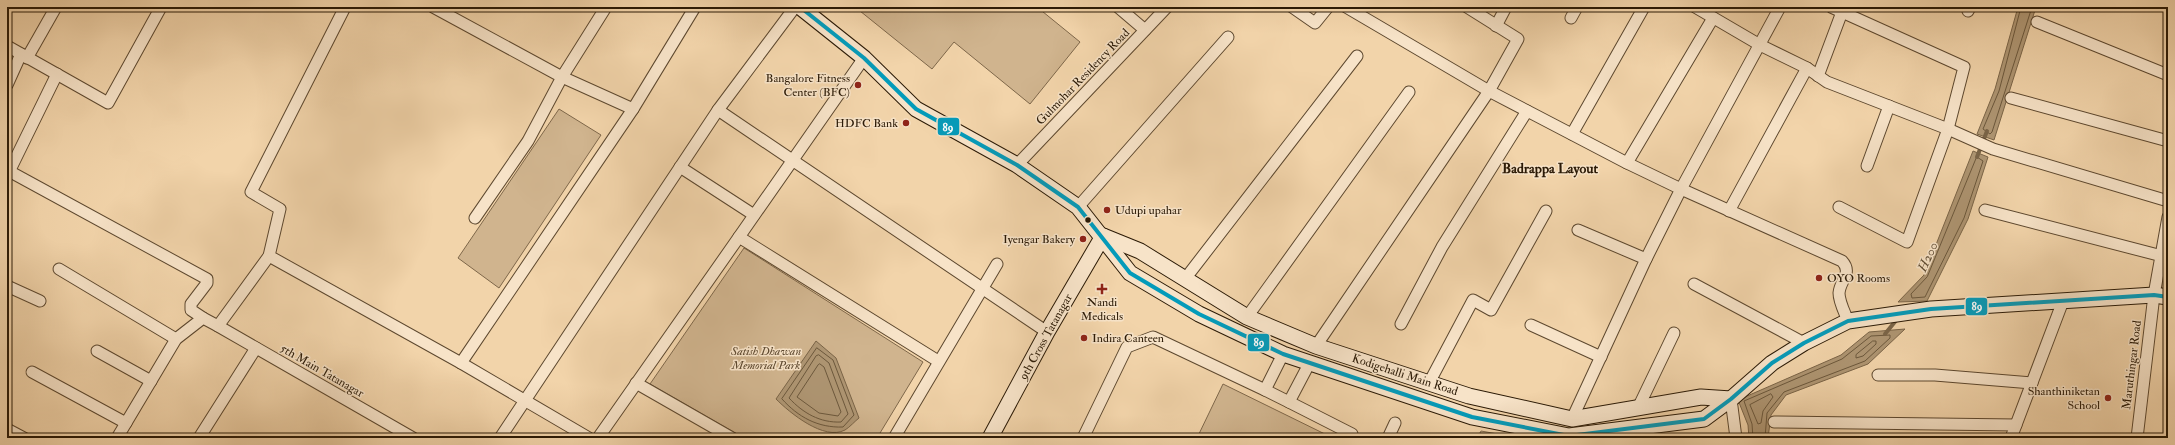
<svg xmlns="http://www.w3.org/2000/svg" width="2175" height="445" viewBox="0 0 2175 445" font-family="'IM FELL Double Pica',serif">
  <rect width="100%" height="100%" fill="#f2d4aa"/>
  <filter id="stains"><feTurbulence type="fractalNoise" baseFrequency=".005" numOctaves="4"/><feColorMatrix values="0 0 0 0 .2 0 0 0 0 .09 0 0 0 0 .02 0 0 0 .5 -.17"/></filter>
  <radialGradient id="worn" r=".72"><stop offset=".6" stop-color="#630" stop-opacity="0"/><stop offset="1" stop-color="#630" stop-opacity=".3"/></radialGradient>
  <!-- green -->
  <g fill="#d0b48e" stroke="#7e674a">
    <polygon points="863,7 1037,7 1080,42 1030,104 954,42 932,69 860,11"/>
    <polygon points="559,109 601,135 499,288 458,258"/>
    <polygon points="744,248 923,362 877,438 744,438 650,384"/>
    <polygon points="1223,384 1333,438 1197,438"/>
    <polygon points="1481,431 1520,438 1477,438"/>
  </g>
  <!-- water -->
  <g fill="#ae9572" stroke="#7a6447">
    <polygon points="2018,7 2036,7 1994,140 1977,134 1995,89"/>
    <polygon points="1973,151 1988,157 1968,219 1927,301 1898,302 1924,275"/>
    <polygon points="1905,329 1868,364 1786,395 1771,415 1768,438 1749,438 1748,425 1738,400 1841,355 1869,332"/>
    <path d="M 816,341 L 836,358 L 859,418 C 855,421 850,427 845,430 C 824,441 790,413 776,399 Z"/>
  </g>
  <g fill="none" stroke-linecap="round" stroke-linejoin="round">
    <!-- shore -->
    <g stroke="#6c583c" stroke-width="1">
      <polyline points="2021,7 1999,91 1983,129 1990,134 1992,132 2032,7"/>
      <polygon points="1977,157 1983,161 1964,218 1925,297 1912,298 1911,294 1927,277"/>
      <polygon points="1873,341 1876,341 1876,344 1863,356 1856,358 1856,355"/>
      <path d="M 817,348 L 833,360 L 854,415 L 843,427 C 818,428 798,417 782,399 Z"/>
      <path d="M 819,355 L 829,363 L 848,414 L 841,422 C 820,423 803,413 789,398 L 816,356 Z"/>
      <polygon points="820,364 824,367 841,412 838,416 819,413 797,397 818,365"/>
      <polygon points="1771,394 1773,397 1763,411 1761,423 1758,424 1750,405"/>
      <polyline points="1753,438 1752,424 1744,401 1842,359 1871,336 1890,335 1890,338 1865,361 1784,392 1767,413 1765,438"/>
    </g>
    <!-- stream -->
    <g stroke="#7a6447" stroke-width="4">
      <polyline points="1977,157 1987,131"/>
      <polyline points="1885,334 1898,318"/>
    </g>
    <!-- street casing -->
    <g stroke="#5d482f" stroke-width="13">
      <g id="street">
        <polyline points="345,7 251,192 280,209 269,256 461,363 589,438"/>
        <polyline points="433,7 562,77 633,109"/>
        <polyline points="795,7 718,110 1047,332"/>
        <polyline points="1118,7 1145,30"/>
        <polyline points="1292,7 1315,23 1328,7"/>
        <polyline points="1346,7 1489,91 1627,163 1681,189 1646,259 1572,419"/>
        <polyline points="1695,7 1760,45 1807,68 1827,82 1948,129 1993,149 2168,201"/>
        <path d="M 1780,7 L 1681,189 L 1842,261 C 1853,273 1840,280 1839,293 C 1839,302 1845,313 1848,321"/>
        <polyline points="1831,7 1964,67 1948,129 1907,242 1839,207"/>
        <polyline points="2167,7 2168,8"/>
        <polyline points="1968,11 1970,7"/>
        <polyline points="1571,18 1577,7"/>
        <polyline points="2037,22 2168,75"/>
        <polyline points="1496,26 1506,7"/>
        <polyline points="7,46 108,103 161,7"/>
        <polyline points="27,58 56,7"/>
        <polyline points="1818,76 1842,12"/>
        <polyline points="7,85 21,54"/>
        <polyline points="2011,98 2168,141"/>
        <polyline points="1572,134 1644,7"/>
        <polyline points="1627,163 1713,18"/>
        <polyline points="1017,165 1167,7"/>
        <polyline points="1867,166 1889,106"/>
        <polyline points="680,167 754,215"/>
        <polyline points="7,170 207,279 207,283 191,304 191,310 203,318"/>
        <polyline points="7,176 57,74"/>
        <polyline points="1078,207 1228,37"/>
        <polyline points="1985,210 2162,256"/>
        <polyline points="1729,211 1807,68"/>
        <polyline points="475,218 528,141 562,77 606,7"/>
        <polyline points="1578,230 1646,259"/>
        <polyline points="739,237 864,58"/>
        <polyline points="59,269 176,339"/>
        <polyline points="1185,279 1357,56"/>
        <polyline points="1694,284 1804,343"/>
        <polyline points="7,286 40,301"/>
        <polyline points="1247,317 1409,92"/>
        <polyline points="1401,324 1442,247 1527,111"/>
        <polyline points="1531,325 1601,357"/>
        <polyline points="218,326 413,438"/>
        <polyline points="1316,346 1489,91 1518,39 1467,7"/>
        <polyline points="97,351 151,381"/>
        <polyline points="1283,354 1265,390 1289,402 1309,364"/>
        <polyline points="461,363 633,109 695,7"/>
        <polyline points="32,372 126,423"/>
        <polyline points="1878,375 1935,375 2032,383"/>
        <polyline points="636,383 732,438"/>
        <polyline points="1429,383 1473,300 1491,310 1546,211"/>
        <polyline points="1731,399 1736,438"/>
        <polyline points="1289,402 1352,434"/>
        <polyline points="1638,408 1674,333"/>
        <polyline points="1774,422 2016,425"/>
        <polyline points="7,429 24,438"/>
        <polyline points="117,438 176,339 203,318 218,326 269,256"/>
        <polyline points="199,438 256,348"/>
        <polyline points="500,438 718,110"/>
        <polyline points="598,438 739,237 938,361"/>
        <polyline points="894,438 997,264"/>
        <polyline points="1083,438 1127,347 1153,337 1265,390"/>
        <polyline points="1388,438 1395,423"/>
        <polyline points="2011,438 2063,301"/>
        <polyline points="2137,438 2154,295 2168,217"/>
      </g>
    </g>
    <!-- secondary casing -->
    <g stroke="#2b1a06" stroke-width="17">
      <g id="secondary">
        <polyline points="800,7 864,58 916,109 1017,165 1078,207 1130,273 1199,314 1283,354 1472,417 1569,436 1704,419 1731,399 1772,363 1804,343 1848,321 1931,309 2154,295 2168,297"/>
        <polyline points="1103,236 1140,251 1247,317 1316,346 1469,396 1572,419 1701,397 1731,399"/>
        <polyline points="990,438 1047,332 1103,236"/>
      </g>
    </g>
    <!-- street -->
    <use href="#street" stroke="#f7e3c8" stroke-width="11"/>
    <!-- secondary -->
    <use href="#secondary" stroke="#f7e3c8" stroke-width="15"/>
    <!-- bus-1 casing -->
    <g stroke="#f7e3c8" stroke-width="7">
      <polyline id="bus-1" points="800,7 864,58 916,109 1017,165 1078,207 1130,273 1199,314 1283,354 1472,417 1569,436 1704,419 1731,399 1772,363 1804,343 1848,321 1931,309 2154,295 2168,297"/>
    </g>
    <!-- bus-1 -->
    <use href="#bus-1" stroke="#049bba" stroke-width="4"/>
  </g>
  <!-- markers -->
  <g fill="#8f2418" stroke="#f7e3c8" stroke-width="1.5">
    <circle cx="858" cy="85" r="4"/>
    <circle cx="906" cy="123" r="4"/>
    <circle cx="1107" cy="210" r="4"/>
    <circle cx="1083" cy="239" r="4"/>
    <circle cx="1819" cy="278" r="4"/>
    <path d="M1100 283h4v4h4v4h-4v4h-4v-4h-4v-4h4z"/>
    <circle cx="1084" cy="338" r="4"/>
    <circle cx="2108" cy="398" r="4"/>
  </g>
  <circle fill="#2b1a06" stroke="#f7e3c8" stroke-width="1.5" cx="1088" cy="220" r="3.5"/>
  <g text-anchor="middle" dominant-baseline="central" stroke-width="3" stroke-linejoin="round" paint-order="stroke">
    <!-- street labels -->
    <g font-size="12" fill="#2b1a06" stroke="#f7e3c8">
      <text transform="translate(1083 77) rotate(-46)">Gulmohar Residency Road</text>
      <text transform="translate(1046 337) rotate(-61)">9th Cross Tatanagar</text>
      <text transform="translate(2132 365) rotate(-83)">Maruthingar Road</text>
      <text transform="translate(322 371) rotate(30)">5th Main Tatanagar</text>
      <text transform="translate(1405 375) rotate(18)">Kodigehalli Main Road</text>
    </g>
    <!-- poi labels -->
    <g font-size="12" fill="#2b1a06" stroke="#f7e3c8" text-anchor="end">
      <text x="850" y="78">Bangalore Fitness<tspan x="850" dy="14">Center (BFC)</tspan></text>
      <text x="898" y="123">HDFC Bank</text>
      <text x="1115" y="210" text-anchor="start">Udupi upahar</text>
      <text x="1075" y="239">Iyengar Bakery</text>
      <text x="1827" y="278" text-anchor="start">OYO Rooms</text>
      <text x="1102" y="302" text-anchor="middle">Nandi<tspan x="1102" dy="14">Medicals</tspan></text>
      <text x="1092" y="338" text-anchor="start">Indira Canteen</text>
      <text x="2100" y="391">Shanthiniketan<tspan x="2100" dy="14">School</tspan></text>
    </g>
    <!-- park labels -->
    <g font-size="12" font-style="italic" fill="#5d482f" stroke="#f7e3c8">
      <text x="766" y="351">Satish Dhawan<tspan x="766" dy="14">Memorial Park</tspan></text>
    </g>
    <!-- water labels -->
    <g font-size="13" font-style="italic" fill="#5f4b31" stroke="#f7e3c8">
      <text transform="translate(1928 257) rotate(-66)">H200</text>
    </g>
    <!-- quarter labels -->
    <g font-size="14" font-weight="bold" fill="#2b1a06" stroke="#f7e3c8">
      <text x="1550" y="168">Badrappa Layout</text>
    </g>
  </g>
  <g stroke="#f7e3c8" stroke-width="1.5">
    <rect x="937" y="117" width="23" height="19" rx="4" fill="#049bba"/>
    <rect x="1965" y="297" width="23" height="19" rx="4" fill="#049bba"/>
    <rect x="1247" y="333" width="23" height="19" rx="4" fill="#049bba"/>
  </g>
  <g font-size="11" text-anchor="middle" font-weight="bold" fill="#fff">
    <text x="948" y="131">89</text>
    <text x="1977" y="310">89</text>
    <text x="1259" y="346">89</text>
  </g>
  <!-- margin -->
  <rect width="2175" height="445" fill="none" stroke="#f2d4aa" stroke-width="24"/>
  <rect x="8" y="8" width="2159" height="429" fill="none" stroke="#2b1a06" stroke-width="2"/>
  <rect x="12" y="12" width="2151" height="421" fill="none" stroke="#2b1a06"/>
  <rect width="100%" height="100%" filter="url(#stains)"/>
  <rect width="100%" height="100%" fill="url(#worn)"/>
</svg>
